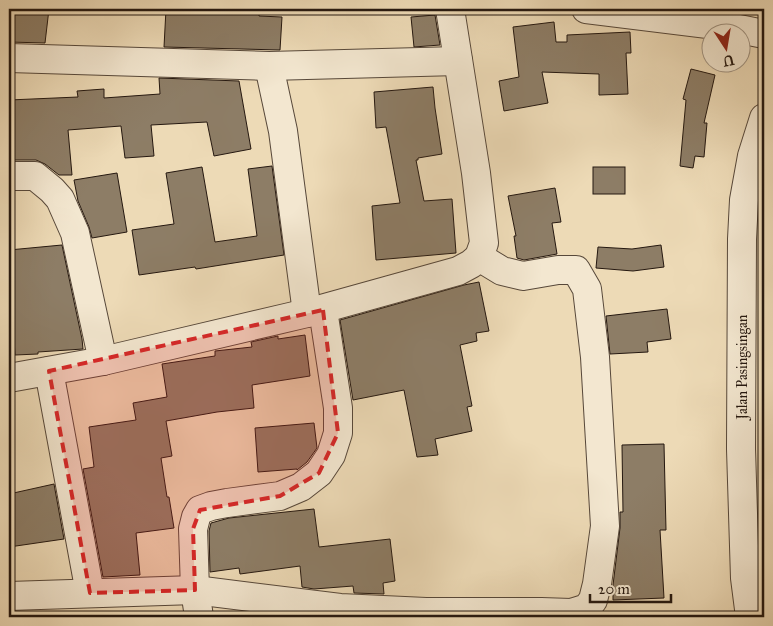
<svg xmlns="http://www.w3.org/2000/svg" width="773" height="626" viewBox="0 0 773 626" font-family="'IM FELL Great Primer',serif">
  <rect width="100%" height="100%" fill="#eddab6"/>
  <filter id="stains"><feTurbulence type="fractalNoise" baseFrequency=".004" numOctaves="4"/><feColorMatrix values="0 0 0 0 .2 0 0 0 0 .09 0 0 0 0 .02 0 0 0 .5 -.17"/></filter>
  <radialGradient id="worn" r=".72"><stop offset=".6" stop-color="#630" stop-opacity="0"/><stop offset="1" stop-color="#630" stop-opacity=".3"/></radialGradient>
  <!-- building -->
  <g fill="#8d7d66" stroke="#251810">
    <polygon points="12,9 49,9 45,43 9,42 9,11 12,10"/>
    <polygon points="166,9 220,9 259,12 259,16 282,17 280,50 164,47"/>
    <polygon points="435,15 440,45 414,47 411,17"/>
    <polygon points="554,22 556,42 567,42 567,35 630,32 631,53 626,53 628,94 599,95 599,74 542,72 548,103 504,111 499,81 519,77 513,27"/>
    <polygon points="691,69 715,75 704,123 707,123 704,157 695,156 693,168 680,166 686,100 683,99"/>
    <polygon points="159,78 239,81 251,149 214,156 207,122 151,125 154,156 125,158 121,126 68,130 72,175 59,175 45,164 36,160 9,160 9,100 78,97 77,91 104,89 104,98 160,94"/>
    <polygon points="433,87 435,108 442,154 418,158 418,160 416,160 424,201 452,199 456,253 376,260 372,206 400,203 386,127 376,128 374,92"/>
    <polygon points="272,166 284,255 196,269 195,267 139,275 132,230 174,224 166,173 202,167 215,242 257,236 248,169"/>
    <rect x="593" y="167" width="32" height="27"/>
    <polygon points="117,173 127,232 92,238 89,227 78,201 74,180"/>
    <polygon points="555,188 561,222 552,223 557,254 524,260 517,258 514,236 516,236 508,196"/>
    <polygon points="62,245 82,339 83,349 38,352 38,354 15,355 11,293 9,293 9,250"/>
    <polygon points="661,245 664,267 633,271 596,268 598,247 632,249"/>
    <polygon points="479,282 489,331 476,333 477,341 460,345 472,406 467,407 472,431 435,439 438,455 417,457 404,390 353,400 340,320 464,285"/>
    <polygon points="667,309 671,339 647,342 648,352 610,354 606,316"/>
    <polygon points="305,335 310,376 252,385 254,408 217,412 166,421 172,456 161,458 167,497 169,497 174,528 136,533 140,575 103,577 83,469 94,467 89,427 136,420 133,403 167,397 162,364 215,356 215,351 252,347 251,342 278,336 278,339"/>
    <polygon points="314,423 317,448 307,462 297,470 297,469 258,472 255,428"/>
    <polygon points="664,444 666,530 660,530 664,598 613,600 613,585 620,528 620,512 623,512 622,445"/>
    <polygon points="54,484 64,539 9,547 9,494"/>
    <polygon points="314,509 319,547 390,539 395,581 383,583 384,594 354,593 353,586 314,589 302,587 300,566 240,574 239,568 210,572 209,531 211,523 229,518"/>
  </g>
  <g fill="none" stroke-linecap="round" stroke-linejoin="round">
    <!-- minor casing -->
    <g stroke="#57483a" stroke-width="30">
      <g id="minor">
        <polyline points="586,9 724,26 764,34"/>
        <polyline points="9,58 269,66 458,61"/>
        <polyline points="269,66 283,131 307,313"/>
        <polyline points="9,176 35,176 52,190 60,199 75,233 103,361"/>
        <polyline points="49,371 90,593"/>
        <polyline points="9,378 103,361 307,313 458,271 471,264 479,257 484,243 476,173 450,9"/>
        <polyline points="9,596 195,590 340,608 426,612 541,612 571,613 587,608 593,600 597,584 605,526 595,357 587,289 576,270 558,270 523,276 502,271 479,257"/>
        <polyline points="199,617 195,590 193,529 196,517 200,510 211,506 227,503 280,496 301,487 319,473 331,455 338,433 338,408 323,310"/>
        <polyline points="750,617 745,578 741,449 742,239 744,200 752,156 764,118"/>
      </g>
    </g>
    <!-- minor -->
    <use href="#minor" stroke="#f3e7d0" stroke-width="28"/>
  </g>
  <!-- marked area -->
  <path fill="#d62828" fill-opacity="0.2" stroke="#d62828" stroke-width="4" stroke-dasharray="10 6" stroke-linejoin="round" d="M 323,310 L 338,433 L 319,473 L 280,496 L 200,510 L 193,529 L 195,590 L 90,593 L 49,371 Z"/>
  <g text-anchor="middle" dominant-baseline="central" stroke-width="4" stroke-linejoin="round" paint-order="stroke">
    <!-- street labels -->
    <g font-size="14" fill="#251810" stroke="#f3e7d0">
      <text transform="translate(742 367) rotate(-90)">Jalan Pasingsingan</text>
    </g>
  </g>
  <!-- margin -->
  <rect width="773" height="626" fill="none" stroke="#eddab6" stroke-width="30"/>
  <rect x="10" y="10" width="753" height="606" fill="none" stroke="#251810" stroke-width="2.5"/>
  <rect x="15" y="15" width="743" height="596" fill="none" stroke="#251810"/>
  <!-- north arrow -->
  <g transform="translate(726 48) rotate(168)"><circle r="24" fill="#f3e7d0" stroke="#a19483"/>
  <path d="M0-4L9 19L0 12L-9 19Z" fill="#8f2418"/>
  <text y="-8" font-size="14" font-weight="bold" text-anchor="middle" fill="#251810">U</text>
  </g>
  <!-- scale -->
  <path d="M590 594v8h81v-8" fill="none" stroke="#251810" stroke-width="2.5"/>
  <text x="598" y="594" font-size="15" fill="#251810" stroke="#f3e7d0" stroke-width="4" paint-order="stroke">20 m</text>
  <rect width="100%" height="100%" filter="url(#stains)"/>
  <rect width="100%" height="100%" fill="url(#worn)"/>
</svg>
